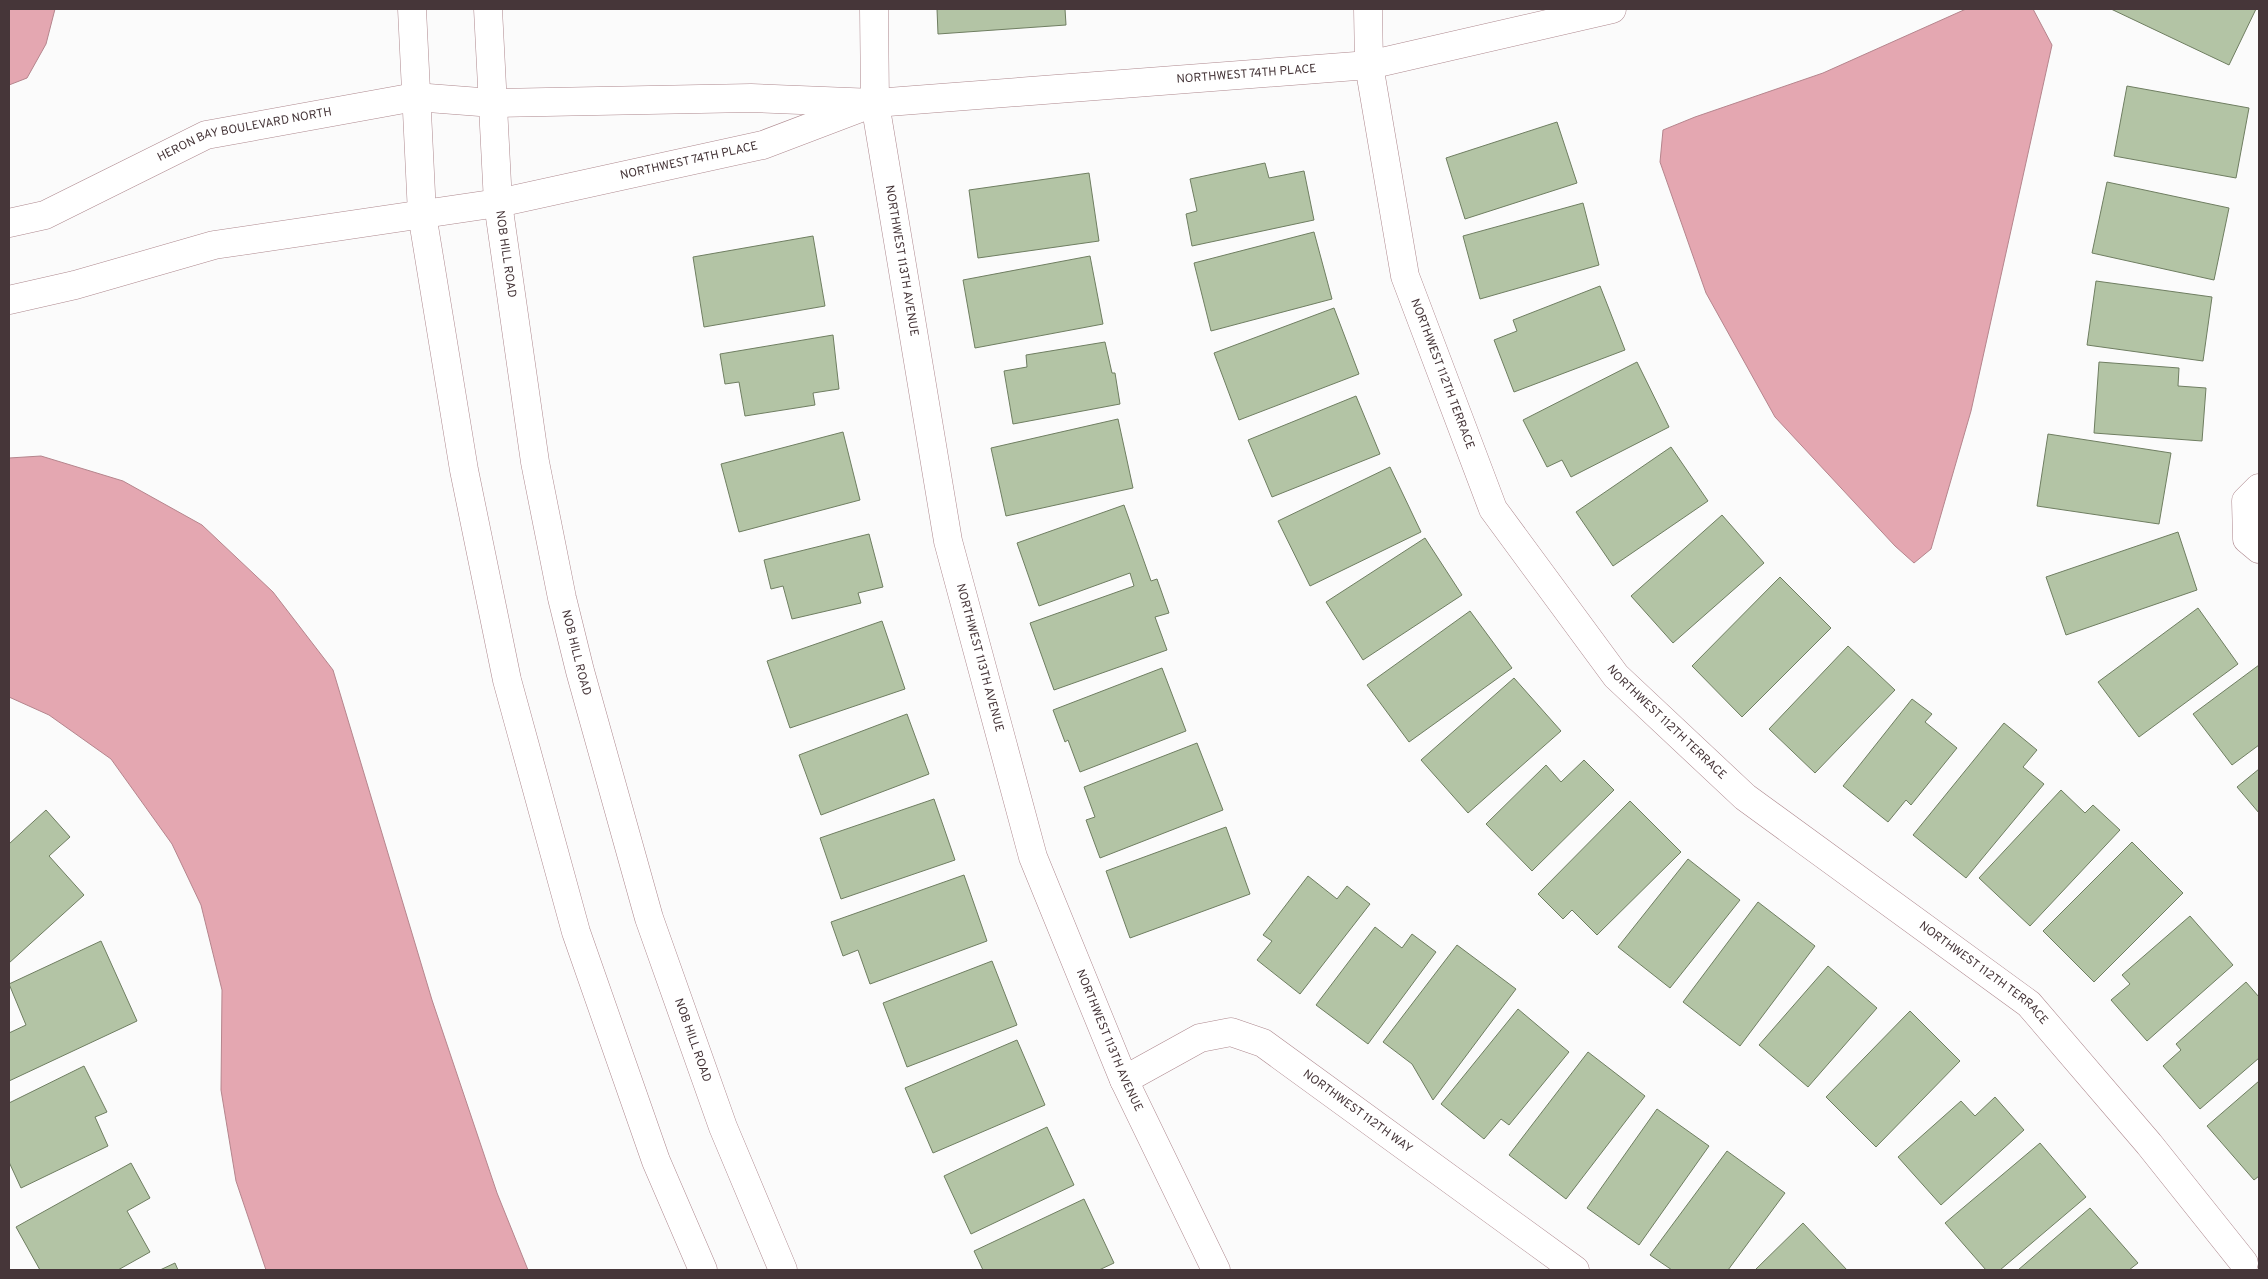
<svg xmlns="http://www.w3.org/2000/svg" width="2268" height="1279" viewBox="0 0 2268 1279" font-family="Overpass,sans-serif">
  <rect width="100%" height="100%" fill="#fbfbfb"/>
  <!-- water -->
  <g fill="#e4a7b1" stroke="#b5858d">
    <polygon points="9,9 55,9 46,44 27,78 9,85"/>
    <polygon points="1966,9 2033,9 2052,45 1971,411 1931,549 1914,563 1895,546 1775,417 1706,293 1660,162 1663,130 1695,117 1823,73"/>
    <polygon points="41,456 123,481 202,525 273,592 333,670 432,1000 497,1193 528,1270 266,1270 236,1181 221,1090 222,990 201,905 172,844 111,759 49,715 9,697 9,458"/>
  </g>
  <!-- building -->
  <g fill="#b3c4a5" stroke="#6f7e61">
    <polygon points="937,9 1065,9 1066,25 938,34"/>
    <polygon points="2111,9 2256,9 2229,65"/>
    <polygon points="2127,86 2249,108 2236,178 2114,156"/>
    <polygon points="1557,122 1577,183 1465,219 1446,158"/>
    <polygon points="1265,163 1269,178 1304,171 1314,220 1192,246 1186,214 1197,211 1190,179"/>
    <polygon points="1089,173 1099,241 978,258 969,190"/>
    <polygon points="2107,182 2229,208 2214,280 2092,253"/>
    <polygon points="1583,203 1599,265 1480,299 1463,236"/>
    <polygon points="1314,232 1332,299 1211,331 1194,263"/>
    <polygon points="813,236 825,306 704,327 693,257"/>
    <polygon points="1090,256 1103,324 975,348 963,280"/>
    <polygon points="2096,281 2212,297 2203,361 2087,345"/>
    <polygon points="1600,286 1625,350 1514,392 1494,340 1517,331 1513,320"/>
    <polygon points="1334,308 1359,374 1239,420 1214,353"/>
    <polygon points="833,335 839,389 813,393 815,405 745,416 739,382 725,384 720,354"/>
    <polygon points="1105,342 1112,373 1115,373 1120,404 1013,424 1004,371 1027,367 1026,355"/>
    <polygon points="1637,362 1669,427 1571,477 1562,460 1547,467 1523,420"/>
    <polygon points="2099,362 2179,368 2178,386 2206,388 2202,441 2094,433"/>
    <polygon points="1356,396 1380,454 1272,497 1248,440"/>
    <polygon points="1118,419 1133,488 1006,516 991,448"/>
    <polygon points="843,432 860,500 739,532 721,464"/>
    <polygon points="2048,434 2171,453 2159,524 2037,506"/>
    <polygon points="1671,447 1708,501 1613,566 1576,512"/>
    <polygon points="1390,467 1421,532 1310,586 1278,521"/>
    <polygon points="1124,505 1151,581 1157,579 1169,613 1155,617 1167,650 1054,690 1030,623 1134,586 1130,573 1039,606 1017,543"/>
    <polygon points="1722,515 1764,563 1673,643 1631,596"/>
    <polygon points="2178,532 2197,590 2066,635 2046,577"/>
    <polygon points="869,534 883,587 858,593 861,603 792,619 783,586 771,589 764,560"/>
    <polygon points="1425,538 1462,595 1363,660 1326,602"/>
    <polygon points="1780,577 1831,628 1742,717 1692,666"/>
    <polygon points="2198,608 2238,664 2139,737 2098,682"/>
    <polygon points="1470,611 1512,668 1409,742 1367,685"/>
    <polygon points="882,621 905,689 790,728 767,661"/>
    <polygon points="1848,646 1895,690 1815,773 1769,729"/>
    <polygon points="2259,665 2259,745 2232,765 2193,714"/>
    <polygon points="1162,668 1186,731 1080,772 1068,740 1065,742 1053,710"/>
    <polygon points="1514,678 1561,731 1468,813 1421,760"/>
    <polygon points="1912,699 1932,714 1925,722 1957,748 1911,805 1906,800 1888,822 1843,786"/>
    <polygon points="907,714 929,774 821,815 799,755"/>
    <polygon points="2004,723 2037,750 2023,767 2044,784 1966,878 1913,835"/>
    <polygon points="1197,743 1223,810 1100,858 1086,820 1095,817 1084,787"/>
    <polygon points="1584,760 1614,790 1532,871 1486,824 1546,765 1561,782"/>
    <polygon points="2259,769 2259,813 2237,787"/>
    <polygon points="2061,790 2085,813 2093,805 2120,830 2030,926 1979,878"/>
    <polygon points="934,799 955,860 841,899 820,838"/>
    <polygon points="1630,801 1681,852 1597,935 1572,910 1563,919 1538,894"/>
    <polygon points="46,810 70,837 49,856 84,895 9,963 9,844"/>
    <polygon points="1226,827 1250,894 1130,938 1106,871"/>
    <polygon points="2132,842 2183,893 2094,982 2043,931"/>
    <polygon points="1688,859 1740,900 1670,988 1618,947"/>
    <polygon points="964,875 987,941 870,984 858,950 843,956 831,922"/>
    <polygon points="1308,876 1337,899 1347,886 1370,904 1300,994 1257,960 1272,941 1263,935"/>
    <polygon points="1758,902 1815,946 1740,1046 1683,1002"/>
    <polygon points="2190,916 2233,965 2147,1041 2111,1000 2130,984 2122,975"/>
    <polygon points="1375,927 1402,948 1412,934 1436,952 1368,1044 1316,1005"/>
    <polygon points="101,941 137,1021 9,1081 9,1033 26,1025 9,984"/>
    <polygon points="1457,945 1516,989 1433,1100 1412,1064 1383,1042"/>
    <polygon points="992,961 1017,1025 907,1067 883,1003"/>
    <polygon points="1828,966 1877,1008 1808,1087 1759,1045"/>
    <polygon points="2246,982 2259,997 2259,1058 2200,1109 2163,1066 2181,1050 2176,1044"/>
    <polygon points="1518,1009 1569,1052 1509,1125 1501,1119 1484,1139 1441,1104"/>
    <polygon points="1910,1011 1960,1061 1876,1147 1826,1097"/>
    <polygon points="1017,1040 1045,1105 933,1153 905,1088"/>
    <polygon points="1588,1052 1645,1096 1566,1199 1509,1155"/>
    <polygon points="84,1066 107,1112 95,1117 108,1146 21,1188 9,1162 9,1103"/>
    <polygon points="2259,1081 2259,1176 2254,1180 2207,1126"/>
    <polygon points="1995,1097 2024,1130 1941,1205 1898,1157 1961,1101 1975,1116"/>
    <polygon points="1657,1109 1709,1146 1639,1245 1587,1208"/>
    <polygon points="1047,1127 1074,1185 971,1234 944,1176"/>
    <polygon points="2040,1143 2086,1197 2000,1270 1986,1270 1945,1223"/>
    <polygon points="1727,1151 1785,1193 1728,1270 1672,1270 1650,1255"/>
    <polygon points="131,1163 150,1198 127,1211 150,1252 118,1270 40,1270 16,1227"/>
    <polygon points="1084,1199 1114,1263 1099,1270 983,1270 974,1251"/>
    <polygon points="2090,1208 2138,1263 2129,1270 2018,1270"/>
    <polygon points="1803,1223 1847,1270 1755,1270"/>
    <polygon points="175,1263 178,1270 160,1270"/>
  </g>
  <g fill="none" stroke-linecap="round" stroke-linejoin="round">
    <!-- minor casing -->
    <g stroke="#ae888e" stroke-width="29">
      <g id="minor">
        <path id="s1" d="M 874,9 L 875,103 L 948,541 L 1033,857 L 1124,1080 L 1216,1270"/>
        <path id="s2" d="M 1368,9 L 1369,65 L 1405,276 L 1493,509 L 1616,676 L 1745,797 L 2029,1004 L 2149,1144 L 2244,1263"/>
        <path id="s3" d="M 9,223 L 45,215 L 206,135 L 415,97 L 493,103 L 751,98 L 875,103 L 1369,65 L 1612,9"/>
        <path id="s4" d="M 9,300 L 75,285 L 214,245 L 498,203 L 763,145 L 863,107"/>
        <polyline points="2259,488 2246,501 2247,539 2259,549"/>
        <path id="s5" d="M 1124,1080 L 1200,1038 L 1231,1032 L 1263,1043 L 1575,1270"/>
      </g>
    </g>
    <!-- major casing -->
    <g stroke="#ae888e" stroke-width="29">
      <g id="major">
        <polyline points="412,9 422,214 464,470 507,680 576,932 656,1161 703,1270"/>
        <path id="s6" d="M 488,9 L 498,203 L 535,462 L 562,598 L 580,671 L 649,918 L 723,1127 L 783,1270"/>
      </g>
    </g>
    <!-- minor -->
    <use href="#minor" stroke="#fff" stroke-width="28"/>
    <!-- major -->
    <use href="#major" stroke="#fff" stroke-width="28"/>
  </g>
  <g text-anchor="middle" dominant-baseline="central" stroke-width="4.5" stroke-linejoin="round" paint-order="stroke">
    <!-- street labels -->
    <g font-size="12" fill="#463639" stroke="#fff">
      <text stroke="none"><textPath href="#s3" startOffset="1262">NORTHWEST 74TH PLACE</textPath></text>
      <text stroke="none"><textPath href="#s3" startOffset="254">HERON BAY BOULEVARD NORTH</textPath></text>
      <text stroke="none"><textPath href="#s4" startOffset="695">NORTHWEST 74TH PLACE</textPath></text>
      <text stroke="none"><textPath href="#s6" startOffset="246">NOB HILL ROAD</textPath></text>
      <text stroke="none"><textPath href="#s1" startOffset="254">NORTHWEST 113TH AVENUE</textPath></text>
      <text stroke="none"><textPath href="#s2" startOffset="375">NORTHWEST 112TH TERRACE</textPath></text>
      <text stroke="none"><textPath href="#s6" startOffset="651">NOB HILL ROAD</textPath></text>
      <text stroke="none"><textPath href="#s1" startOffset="659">NORTHWEST 113TH AVENUE</textPath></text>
      <text stroke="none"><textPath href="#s2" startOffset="795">NORTHWEST 112TH TERRACE</textPath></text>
      <text stroke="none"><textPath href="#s2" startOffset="1200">NORTHWEST 112TH TERRACE</textPath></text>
      <text stroke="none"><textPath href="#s1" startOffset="1064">NORTHWEST 113TH AVENUE</textPath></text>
      <text stroke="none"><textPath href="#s6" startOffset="1056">NOB HILL ROAD</textPath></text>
      <text stroke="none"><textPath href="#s5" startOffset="269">NORTHWEST 112TH WAY</textPath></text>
    </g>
  </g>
  <!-- border -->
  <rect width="2268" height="1279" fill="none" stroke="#463639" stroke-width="20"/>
</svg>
